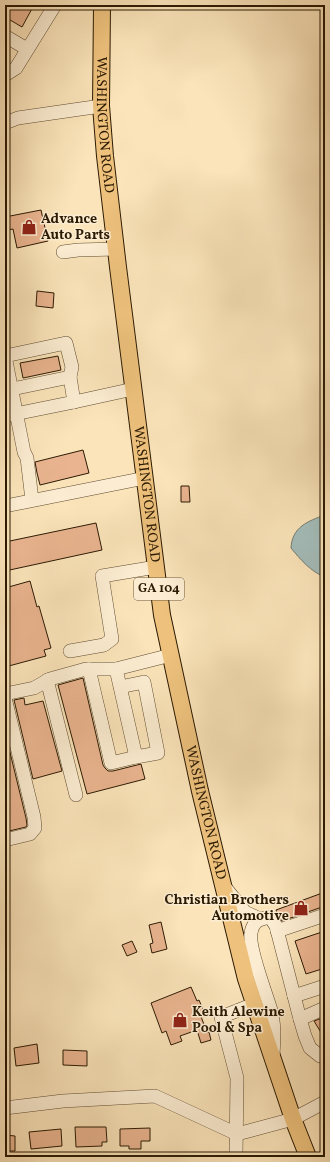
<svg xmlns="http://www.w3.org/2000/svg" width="330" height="1162" viewBox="0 0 330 1162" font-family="Vollkorn,serif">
  <rect width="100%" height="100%" fill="#fbe4ba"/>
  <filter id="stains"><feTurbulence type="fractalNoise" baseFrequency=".005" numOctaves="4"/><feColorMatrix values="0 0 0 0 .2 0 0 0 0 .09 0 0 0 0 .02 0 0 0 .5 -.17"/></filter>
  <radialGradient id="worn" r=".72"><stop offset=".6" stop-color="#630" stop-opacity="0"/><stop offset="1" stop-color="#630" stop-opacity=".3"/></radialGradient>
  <!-- water -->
  <path fill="#a3bcba" stroke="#737b71" d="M 325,515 L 325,577 C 311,572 300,559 291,548 C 292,527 308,521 325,515 Z"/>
  <!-- building -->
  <g fill="#e9b48f" stroke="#2b1a03">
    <polygon points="5,5 34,5 22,27 5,17"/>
    <polygon points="41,210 48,241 17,248 13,229 8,230 5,217"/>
    <polygon points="37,291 54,293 53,308 36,306"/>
    <polygon points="58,356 61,370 23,378 20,363"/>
    <polygon points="83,450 89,473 40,485 37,473 35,462"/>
    <polygon points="181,486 189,486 190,502 181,502"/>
    <polygon points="96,523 102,550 5,571 5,542"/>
    <polygon points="30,581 37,607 39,606 51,648 44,650 46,656 5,667 5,588"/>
    <polygon points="83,678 103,765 105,768 108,771 113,771 141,764 145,779 87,794 58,685"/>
    <polygon points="24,698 25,705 43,701 62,771 33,779 14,700"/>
    <polygon points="5,732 26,818 27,825 26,827 5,832"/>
    <polygon points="325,892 325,906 282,921 278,915 276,910"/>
    <polygon points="161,922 167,949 152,953 150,944 153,943 149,925"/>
    <polygon points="325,931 325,968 306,974 295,941"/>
    <polygon points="132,941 137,952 127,956 122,945"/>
    <polygon points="191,987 197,1001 199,1000 204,1012 200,1014 207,1032 209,1032 211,1040 201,1043 197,1030 180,1036 182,1041 171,1045 166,1031 162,1033 151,1003"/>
    <polygon points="325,1017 325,1039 314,1021"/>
    <polygon points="37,1044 39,1063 16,1066 14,1048"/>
    <polygon points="63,1050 87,1051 87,1066 63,1065"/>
    <polygon points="75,1127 106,1127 107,1142 102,1142 102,1146 76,1147"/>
    <polygon points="150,1128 150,1141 141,1141 141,1149 129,1149 129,1146 120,1146 120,1129"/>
    <polygon points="61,1129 62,1146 31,1149 29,1132"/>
    <polygon points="5,1135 15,1136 15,1151 5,1151"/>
  </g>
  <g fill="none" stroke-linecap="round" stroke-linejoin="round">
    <!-- minor casing -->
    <g stroke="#5f4c31" stroke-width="14">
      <g id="minor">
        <polyline points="5,36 27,49"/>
        <polyline points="5,75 16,68 55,5"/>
        <polyline points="5,123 18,118 101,106"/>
        <polyline points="63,252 78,250 116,249"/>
        <polyline points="12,389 70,377"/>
        <polyline points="5,416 74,402 115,393 133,389"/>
        <polyline points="32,500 27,458 24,452 5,356 66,343 72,367 70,377 74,402"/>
        <polyline points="5,506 145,478"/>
        <polyline points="70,651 104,645 112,639 102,576 156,567"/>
        <polyline points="89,669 111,763 136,757"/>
        <polyline points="116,669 136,757 158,753 144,682 120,687"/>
        <polyline points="47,680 76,795"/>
        <polyline points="5,694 34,688 50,679 86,669 116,669 171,655"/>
        <polyline points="5,698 34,817 35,828 30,834 5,840"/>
        <polyline points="224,886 245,912 260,919"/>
        <polyline points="277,931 325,915"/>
        <polyline points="294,996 325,986"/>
        <polyline points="300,1019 325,1008"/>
        <path d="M 273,1055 C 274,1039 275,1026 271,1010 C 266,993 248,947 251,933 C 253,921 259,919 270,917 L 276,926 L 300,1019 L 305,1036 L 310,1048 L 320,1056 L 325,1053"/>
        <polyline points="5,1108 63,1101 155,1096 237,1134 293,1119 325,1102"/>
        <polyline points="236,1157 237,1078 221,1017 254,1004"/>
      </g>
    </g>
    <!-- major casing -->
    <g stroke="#2b1a03" stroke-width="18">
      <g id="major">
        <path id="s1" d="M 102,5 L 101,106 L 105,156 L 118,267 L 162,615 L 200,791 L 246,979 L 293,1119 L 308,1157"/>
      </g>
    </g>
    <!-- minor -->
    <use href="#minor" stroke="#fcedd2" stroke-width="13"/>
    <!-- major -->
    <use href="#major" stroke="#eec27d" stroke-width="16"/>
  </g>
  <!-- icons -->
  <defs>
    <g id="shop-bare" transform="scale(1.2)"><path d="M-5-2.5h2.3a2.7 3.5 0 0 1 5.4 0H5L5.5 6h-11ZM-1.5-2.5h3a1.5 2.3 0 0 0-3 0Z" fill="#8f2418" stroke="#fcedd2" stroke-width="2.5" paint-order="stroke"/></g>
  </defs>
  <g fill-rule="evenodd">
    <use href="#shop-bare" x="29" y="227"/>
    <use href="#shop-bare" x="301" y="908"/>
    <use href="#shop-bare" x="180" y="1020"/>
  </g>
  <g text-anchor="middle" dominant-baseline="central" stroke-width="3" stroke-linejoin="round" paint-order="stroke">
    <!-- shield labels -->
    <rect fill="#fcedd2" stroke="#6a5941" stroke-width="1" x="134" y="578" width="50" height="22" rx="3"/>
    <g font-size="13" font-weight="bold" fill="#2b1a03">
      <text x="159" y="589">GA 104</text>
    </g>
    <!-- street labels -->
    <g font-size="14" fill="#2b1a03" stroke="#fcedd2">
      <text stroke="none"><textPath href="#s1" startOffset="120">WASHINGTON ROAD</textPath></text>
      <text stroke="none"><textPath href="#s1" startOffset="492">WASHINGTON ROAD</textPath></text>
      <text stroke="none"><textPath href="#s1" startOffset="816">WASHINGTON ROAD</textPath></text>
    </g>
    <!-- poi labels -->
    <g font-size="14" font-weight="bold" fill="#2b1a03" stroke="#fcedd2" text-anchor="start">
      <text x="41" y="219">Advance<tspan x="41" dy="16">Auto Parts</tspan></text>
      <text x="289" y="900" text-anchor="end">Christian Brothers<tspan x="289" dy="16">Automotive</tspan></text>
      <text x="192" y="1012">Keith Alewine<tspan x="192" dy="16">Pool &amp; Spa</tspan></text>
    </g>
  </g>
  <!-- margin -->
  <rect width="330" height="1162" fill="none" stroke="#fbe4ba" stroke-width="20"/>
  <rect x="6" y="6" width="318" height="1150" fill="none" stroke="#2b1a03" stroke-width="2"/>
  <rect x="10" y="10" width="310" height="1142" fill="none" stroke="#2b1a03"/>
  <rect width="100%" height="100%" filter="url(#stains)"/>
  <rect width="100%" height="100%" fill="url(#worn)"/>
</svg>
